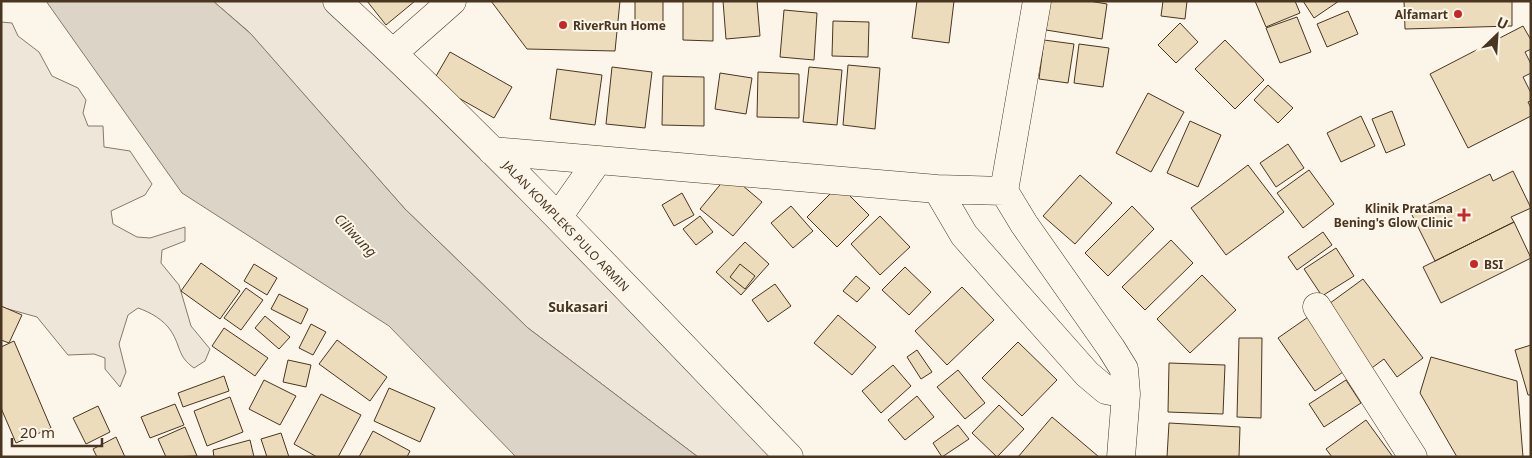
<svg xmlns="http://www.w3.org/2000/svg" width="1532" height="458" viewBox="0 0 1532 458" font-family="'Noto Sans',sans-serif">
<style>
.green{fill:#ede6d9;stroke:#887966}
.water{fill:#dcd4c6;stroke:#887966}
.building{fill:#ecdcbc;stroke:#4a3520}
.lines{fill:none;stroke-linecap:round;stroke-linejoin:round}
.minor-casing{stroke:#4a3520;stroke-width:29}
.minor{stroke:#fbf6e9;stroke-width:28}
.poi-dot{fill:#c62828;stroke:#fbf6e9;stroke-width:2}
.labels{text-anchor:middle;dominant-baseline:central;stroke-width:4;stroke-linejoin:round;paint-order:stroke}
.poi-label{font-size:12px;font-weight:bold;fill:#4a3520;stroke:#fbf6e9;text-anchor:end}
.street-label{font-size:12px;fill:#4a3520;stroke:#fbf6e9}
.water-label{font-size:14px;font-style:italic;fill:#4a3520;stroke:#fbf6e9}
.neighbourhood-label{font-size:14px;font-weight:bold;fill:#4a3520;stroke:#fbf6e9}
</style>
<rect width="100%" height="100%" fill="#fbf6e9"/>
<!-- green -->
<path class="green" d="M213 1H337L791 457H698L528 328 405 209 248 31Z
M1 22 12 23 18 36 39 52 52 76 78 88 86 100 83 113 88 126H103L104 147 130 151 152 184 145 195 111 211 113 224 137 237 150 238 185 227V241L162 250 161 263 179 285 191 326 210 349 205 361 194 368C177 356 181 346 171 331 164 320 150 312 138 308L128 315 119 344 126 372 120 387 105 369V358L94 354 68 355 37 317 1 307Z"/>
<!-- water -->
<path class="water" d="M46 1H213L251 34 405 209 528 328 698 457H516L389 326 182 193Z"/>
<!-- building -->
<path class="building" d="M367 1H415L386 25Z
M491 1H620L615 51 527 49Z
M635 1H663V25L635 24Z
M683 1H713V41L683 40Z
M723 1H757L760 36 726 39Z
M917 1H954L949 43 912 38Z
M1050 1H1089L1107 4 1102 39 1046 30Z
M1163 1H1187L1185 19 1161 16Z
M1255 1H1295L1300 13 1266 27Z
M1303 1H1339L1314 18Z
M1404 1H1512V26L1405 29Z
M784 10 817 13 814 60 780 57Z
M1348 11 1358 34 1327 47 1317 24Z
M1297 17 1311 52 1280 63 1266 28Z
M833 21 869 22 868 57 832 56Z
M1180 23 1198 42 1176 63 1158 45Z
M1523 26 1531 40V49L1525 52 1531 64V73L1523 77 1531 93V101L1528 102 1531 108V116L1468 148 1430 74Z
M1044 40 1074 44 1068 83 1039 79Z
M1225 40 1264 80 1235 109 1195 69Z
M1079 44 1109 48 1103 87 1074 83Z
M450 52 512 87 494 118 432 83Z
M848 65 880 68 875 129 843 125Z
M612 67 652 72 645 128 606 124Z
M809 67 842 70 837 125 803 122Z
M557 69 602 75 595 125 550 119Z
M758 72 799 74V118L757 117Z
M720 73 752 78 746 114 715 109Z
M663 76 704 77V126L662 125Z
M1268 85 1293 108 1278 123 1254 100Z
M1148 93 1184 112 1151 172 1116 153Z
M1392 111 1405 145 1386 153 1372 119Z
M1361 116 1375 146 1341 162 1327 133Z
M1190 121 1221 135 1198 187 1167 173Z
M1288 144 1304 168 1276 187 1260 163Z
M1248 165 1284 212 1226 255 1191 208Z
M1309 170 1334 204 1303 228 1277 193Z
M1513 171 1531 208 1511 217 1514 222 1435 261 1411 213 1490 174 1493 181Z
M729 174 762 202 733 236 700 209Z
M1080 175 1112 203 1075 244 1043 216Z
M839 185 869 215 837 247 807 217Z
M682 193 694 215 674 226 662 205Z
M791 206 813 231 793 248 771 223Z
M1132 206 1154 229 1108 276 1085 253Z
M700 216 713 232 696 245 683 229Z
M880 216 910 247 880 275 851 244Z
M1514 222 1531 258 1441 303 1423 267Z
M1323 232 1332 245 1297 270 1288 257Z
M1171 240 1193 263 1145 310 1122 287Z
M745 242 769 264 741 295 716 272Z
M1336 248 1354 276 1322 296 1304 269Z
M201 263 240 291 220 319 181 291Z
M254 264 277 278 267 295 244 281Z
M740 264 755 276 745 289 730 277Z
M905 267 931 292 909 315 882 290Z
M1202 275 1236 310 1190 353 1157 319Z
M856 276 870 288 857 302 843 291Z
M1363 279 1423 358 1397 377 1384 359 1369 370 1322 309Z
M775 284 791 306 768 322 752 300Z
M962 287 994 320 947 365 915 331Z
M246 288 263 300 241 330 224 318Z
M279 294 308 309 301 324 271 309Z
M1 306 22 315 9 343 1 340Z
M838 315 876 347 852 375 814 343Z
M1311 315 1349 368 1315 391 1278 338Z
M265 316 290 337 279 349 255 328Z
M311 324 326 332 313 355 299 348Z
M224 328 268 358 255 376 212 346Z
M1239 338H1262L1261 418 1237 417Z
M337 340 387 377 370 401 319 364Z
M14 341 51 428 16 443 1 408V347Z
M1018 342 1057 380 1022 416 982 378Z
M1531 345V395H1528L1515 350Z
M917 350 932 372 921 379 907 357Z
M1431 357 1517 381 1523 457H1457L1420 393Z
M288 360 311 365 306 387 283 382Z
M1169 363 1225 365 1223 414 1168 412Z
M893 365 911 386 881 413 862 391Z
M958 370 985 403 965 419 937 387Z
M224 376 229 391 183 407 178 393Z
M264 380 296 396 280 425 249 409Z
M1346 380 1361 403 1324 427 1309 404Z
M389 388 435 408 420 442 374 421Z
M321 394 361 415 338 457H317L294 444Z
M917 396 934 417 905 440 888 420Z
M230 397 243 432 207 446 194 411Z
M175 404 184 425 150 438 141 417Z
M999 405 1024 429 997 457 972 433Z
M98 406 110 432 86 444 73 418Z
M1052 417 1099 457H1018Z
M1366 420 1393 457H1332L1326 449Z
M1169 423 1240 427 1239 457H1167Z
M958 425 969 439 942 457 933 443Z
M185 427 197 456 166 457 158 439Z
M373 431 410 451 407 457H359Z
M281 433 289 457H267L261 439Z
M116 437 125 457H97L93 449Z
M250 440 254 457H214L213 450Z"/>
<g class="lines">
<defs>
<path id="minor" d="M337 1C494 146 641 303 789 457
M1037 1 1004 191 1024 224 1111 348 1124 369 1126 394 1121 457
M393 53 452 1
M492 151 598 160 558 217
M598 160 937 189 1004 191
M937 189 964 235 1087 374 1106 390 1126 394
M1317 307 1413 457"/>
</defs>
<!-- minor casing -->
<use href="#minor" class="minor-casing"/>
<!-- minor -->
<use href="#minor" class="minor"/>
</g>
<!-- markers -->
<g class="poi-dot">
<circle cx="1458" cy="14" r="5"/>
<circle cx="563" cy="25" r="5"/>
<path d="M1461.5 207.5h5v5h5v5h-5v5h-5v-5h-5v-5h5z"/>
<circle cx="1474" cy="264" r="5"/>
</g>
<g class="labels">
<!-- poi labels -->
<g class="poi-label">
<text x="1448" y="14">Alfamart</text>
<text x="573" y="25" text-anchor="start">RiverRun Home</text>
<text x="1453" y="208">Klinik Pratama<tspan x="1453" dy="14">Bening's Glow Clinic</tspan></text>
<text x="1484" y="264" text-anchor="start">BSI</text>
</g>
<!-- street labels -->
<g class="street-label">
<text transform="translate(566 226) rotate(46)">JALAN KOMPLEKS PULO ARMIN</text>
</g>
<!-- water labels -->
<g class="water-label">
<text transform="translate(356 235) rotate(46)">Ciliwung</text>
</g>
<!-- neighbourhood labels -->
<g class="neighbourhood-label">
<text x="578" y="306">Sukasari</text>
</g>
</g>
<!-- border -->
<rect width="1532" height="458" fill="none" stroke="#4a3520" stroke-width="5"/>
<!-- north arrow -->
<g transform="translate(1497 35) rotate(25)" stroke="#fbf6e9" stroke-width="4" paint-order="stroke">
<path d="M0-4L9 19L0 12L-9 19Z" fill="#4a3520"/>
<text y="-8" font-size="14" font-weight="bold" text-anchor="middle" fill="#4a3520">U</text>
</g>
<!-- scale -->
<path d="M12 438v8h90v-8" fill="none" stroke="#4a3520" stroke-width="2.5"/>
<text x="20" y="438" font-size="15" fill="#4a3520" stroke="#fbf6e9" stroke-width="4" paint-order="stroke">20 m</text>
</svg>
